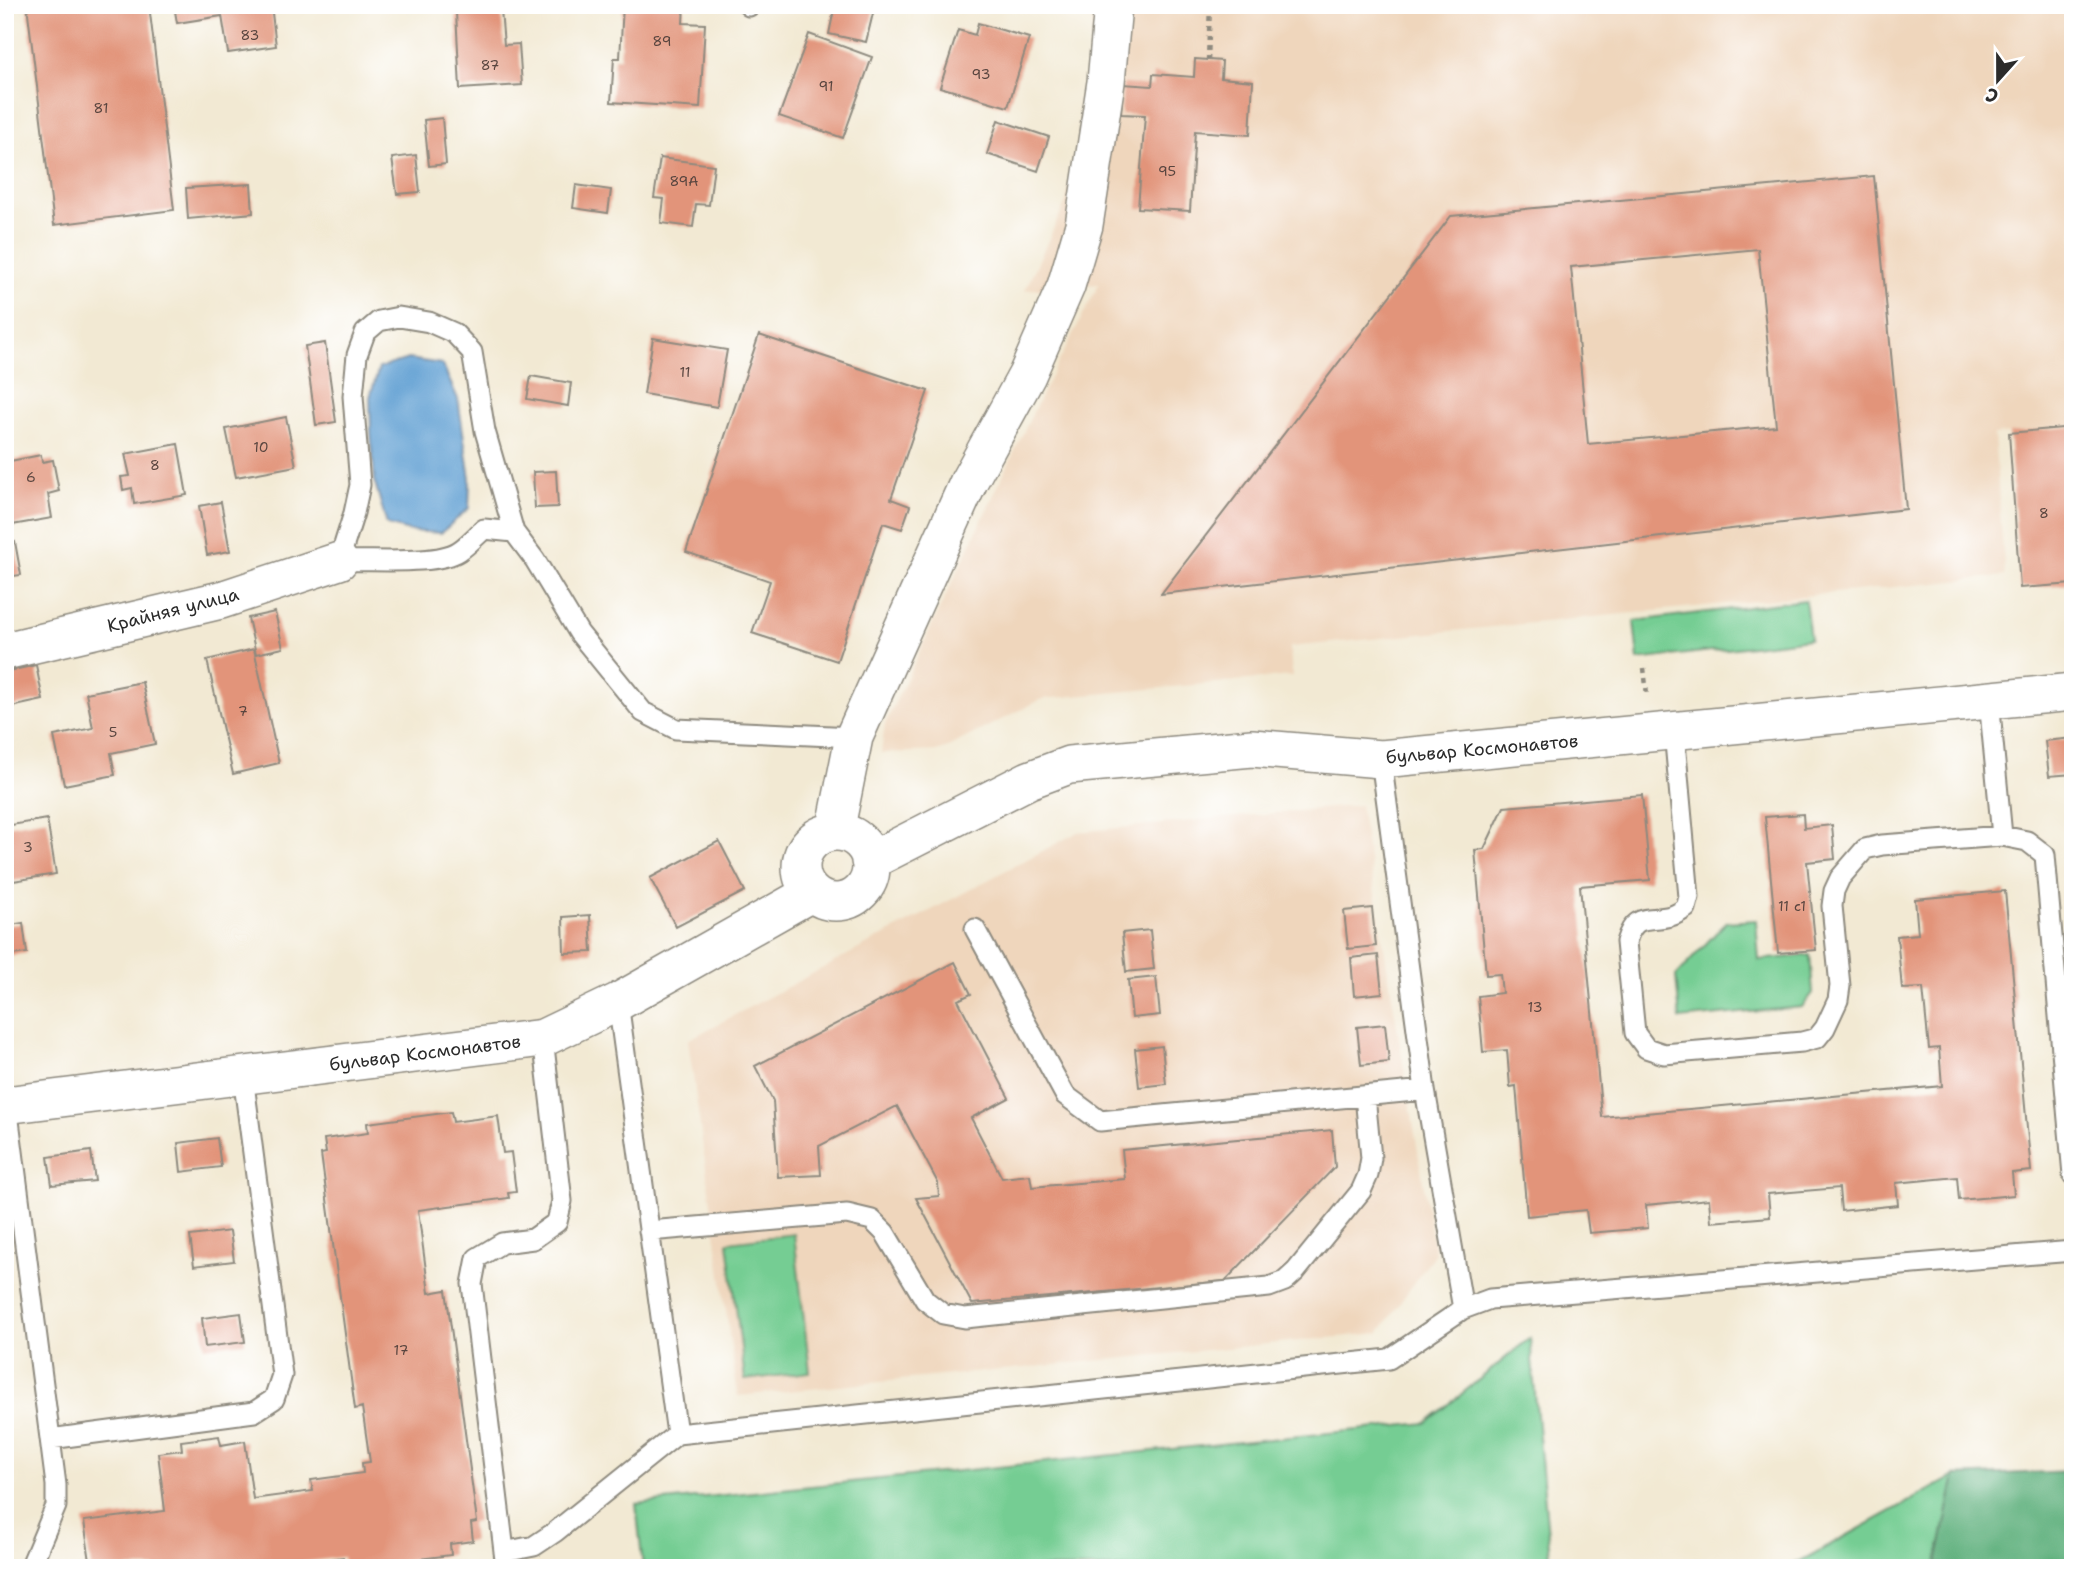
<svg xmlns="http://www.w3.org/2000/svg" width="2078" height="1573" viewBox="0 0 2078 1573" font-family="'Shantell Sans',sans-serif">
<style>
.built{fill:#efd6bc}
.green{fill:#74cd93;stroke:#507c5f;stroke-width:2}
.forest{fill:#5fb07d;stroke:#456e54;stroke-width:2}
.water{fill:#62a0d3;stroke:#46667f;stroke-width:2}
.building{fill:#e2947a;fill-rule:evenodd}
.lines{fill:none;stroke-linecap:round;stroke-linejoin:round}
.service-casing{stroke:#8e8a7f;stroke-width:23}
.minor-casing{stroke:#8e8a7f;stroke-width:40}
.path{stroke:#8e8a7f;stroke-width:4.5;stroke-dasharray:5 5;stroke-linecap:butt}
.service{stroke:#fff;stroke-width:19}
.minor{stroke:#fff;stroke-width:37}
.labels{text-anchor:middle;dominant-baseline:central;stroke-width:5;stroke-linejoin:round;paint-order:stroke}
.number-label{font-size:14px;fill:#59453f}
.street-label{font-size:18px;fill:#2b2b2b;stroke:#fff}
</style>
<rect width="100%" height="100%" fill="#fff"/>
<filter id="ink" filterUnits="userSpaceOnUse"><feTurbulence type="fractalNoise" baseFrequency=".0143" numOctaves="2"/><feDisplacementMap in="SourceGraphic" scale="14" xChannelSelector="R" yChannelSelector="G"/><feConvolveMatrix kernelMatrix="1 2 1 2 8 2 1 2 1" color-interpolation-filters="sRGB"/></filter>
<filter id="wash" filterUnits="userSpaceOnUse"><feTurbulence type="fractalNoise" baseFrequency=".00686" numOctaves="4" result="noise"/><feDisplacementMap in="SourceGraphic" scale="28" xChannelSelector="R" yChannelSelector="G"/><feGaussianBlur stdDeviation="1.57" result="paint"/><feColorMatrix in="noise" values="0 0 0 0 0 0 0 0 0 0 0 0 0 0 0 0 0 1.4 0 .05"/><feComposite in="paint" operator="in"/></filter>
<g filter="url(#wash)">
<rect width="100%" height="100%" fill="#f2e9d3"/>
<!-- built -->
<path class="built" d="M1093 5H2073V427L1994 435 2005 576 1290 647 1292 676 1042 699 940 751 881 753 885 724 1038 402 1099 284 1025 290 1066 202 1090 90Z
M1360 805 1435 1253 1379 1333 738 1396 688 1040 1078 832Z"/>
<!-- green -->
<path class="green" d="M1805 600 1810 639 1638 660 1634 621Z
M1756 920 1759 960 1810 955 1813 993 1802 1007 1680 1019 1676 976 1726 922Z
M794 1234 810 1372 745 1380 728 1242Z
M1530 1338 1551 1568H643L636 1504 1426 1423Z
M1955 1476 1936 1568H1788Z"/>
<!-- forest -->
<path class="forest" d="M2073 1471V1568H1936L1955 1476Z"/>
<!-- water -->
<path class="water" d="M408 359 442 364 458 399 470 478 469 508 441 533 409 531 387 525 375 483 371 434 370 397 379 368Z"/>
<g id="blocks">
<!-- building -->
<path class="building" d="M27 5H149L174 210 54 225Z
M174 5H271L276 46 228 53 222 16 177 23Z
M623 5H684L683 23 705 24 700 108 611 102 614 58H620Z
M835 5H875L866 42 829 34Z
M501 10 504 45 519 44 522 85 460 89 456 12Z
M978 23 1029 38 1008 107 940 87 958 30 975 35Z
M809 34 872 57 843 138 779 116Z
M1195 59 1222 61 1221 78 1253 81 1250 135 1195 131 1190 211 1138 208 1145 115 1121 114 1123 84 1152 86 1153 74 1194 77Z
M442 118 446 164 429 166 424 120Z
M998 120 1049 137 1038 171 987 154Z
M416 155 420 192 397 194 392 158Z
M660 158 714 165 709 205 696 204 693 227 661 223 664 199 654 198Z
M1874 176 1906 509 1161 594 1451 216ZM1758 249 1776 426 1588 444 1571 267Z
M251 184 253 213 188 219 186 188Z
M576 185 611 190 608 213 573 208Z
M759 335 928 391 891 499 910 506 902 529 883 523 837 661 752 633 770 581 686 552Z
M653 338 727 350 717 407 644 394Z
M325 343 336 422 316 425 305 346Z
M531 376 571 383 568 406 527 399Z
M286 417 296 466 236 477 226 429Z
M2073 427V584L2020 588 2009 433Z
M178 444 187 495 134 504 132 488 123 490 121 477 130 476 125 454Z
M41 455 42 462 53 460 59 491 48 494 52 518 12 525 5 495V462Z
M556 471 558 507 535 508 533 472Z
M221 502 230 551 207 555 199 506Z
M15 542 21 575 5 577V544Z
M275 612 283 648 256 654 248 618Z
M254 649 279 763 233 774 207 660Z
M36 665 43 700 11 707 5 672Z
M142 682 155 744 111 753 115 775 64 785 54 736 93 728 86 693Z
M2073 738V774L2049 776 2045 741Z
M1642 795 1650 880 1580 886 1602 1117 1942 1086 1939 1048 1929 1049 1923 988 1902 989 1897 936 1918 934 1915 899 2005 891 2031 1171 2012 1173 2014 1195 1959 1200 1957 1177 1896 1183 1898 1205 1841 1211 1839 1188 1768 1194 1770 1217 1711 1222 1709 1199 1646 1205 1648 1228 1589 1233 1586 1210 1527 1216 1516 1086 1510 1087 1507 1050 1483 1052 1478 996 1502 993 1500 974 1486 975 1475 850 1484 849 1504 807Z
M1803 814 1804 828 1832 825 1835 859 1807 862 1816 950 1778 953 1765 817Z
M47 819 56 874 7 882 5 869V826Z
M719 841 745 891 676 927 650 878Z
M1372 908 1376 946 1348 949 1344 911Z
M590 915 592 952 564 953 563 917Z
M23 923 27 953 5 956V926Z
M1150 930 1154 969 1126 972 1122 933Z
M1378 955 1382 993 1354 996 1351 958Z
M955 962 971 994 958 1000 1009 1098 971 1118 1002 1178 1030 1175 1032 1187 1125 1179 1122 1150 1332 1130 1335 1167 1225 1281 972 1304 916 1198 939 1196 938 1183 897 1106 819 1146 821 1175 778 1177 773 1101 755 1066Z
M1156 977 1160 1015 1132 1018 1128 980Z
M1385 1024 1389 1062 1361 1065 1357 1027Z
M1162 1046 1166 1084 1139 1087 1135 1049Z
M451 1112 453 1122 498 1116 503 1153 511 1152 516 1192 508 1193 509 1198 418 1210 429 1293 446 1290 477 1522 471 1523 473 1541 450 1544 451 1555 349 1568H345L343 1557 278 1566V1568H91L84 1521 165 1511 158 1453 182 1450 181 1441 219 1436 221 1445 245 1441 253 1499 313 1491 311 1480 363 1473 362 1463 370 1462 362 1407 355 1409 321 1154 326 1153 324 1139 368 1133 367 1123Z
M217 1138 221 1167 181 1172 178 1143Z
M91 1151 95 1181 52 1185 48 1157Z
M230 1231 234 1261 194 1266 190 1236Z
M241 1313 245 1342 205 1347 202 1318Z"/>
</g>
</g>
<g filter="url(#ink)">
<use href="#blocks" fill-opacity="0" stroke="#8e8a7f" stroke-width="2"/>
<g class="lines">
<defs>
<path id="service" d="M749 6V5
M514 532 485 431 472 352 454 333 429 322 399 317 379 321 365 333 357 355 353 396 360 485 354 513 339 561C369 559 436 566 459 551 468 545 476 536 484 529L514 532 535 560 579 633 643 712 676 729 854 737
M1989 700 2002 836
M1674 731 1689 897 1686 908C1681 911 1676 915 1671 916 1647 922 1635 912 1626 942L1635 1033 1646 1048 1664 1054 1802 1042 1817 1038 1825 1028 1838 1000 1840 986 1832 906 1834 891 1840 878 1865 849 1882 845 2002 836 2027 841 2045 855 2068 1120
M1381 759 1425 1090 1463 1309 1490 1299 2073 1251
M975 929 1065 1095 1100 1121 1425 1090
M618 1002 677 1434 1389 1359 1463 1309
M7 1105 56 1485V1506L30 1568
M2073 1119 2068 1120 2073 1175
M649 1231 847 1214 872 1220 885 1233 925 1300 943 1314 965 1318 1269 1287 1285 1281 1296 1271 1361 1191 1368 1175 1371 1158 1365 1096
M50 1439 254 1412 274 1399 282 1375 243 1076
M504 1552 534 1546 555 1532 677 1434
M506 1568 472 1284 477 1258 502 1243 533 1239 557 1222 562 1201 543 1038"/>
<path id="minor" d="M5 651 221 600 339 561
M835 832 854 737 969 481 1027 375 1066 286 1084 225 1106 82 1113 5
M801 867a35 35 0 1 1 70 0a35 35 0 1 1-70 0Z
M870 861 1029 780 1069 765 1252 748 1381 759 2073 692
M5 1105 543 1038 618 1002 811 893"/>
</defs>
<!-- service casing -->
<use href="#service" class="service-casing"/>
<!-- minor casing -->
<use href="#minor" class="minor-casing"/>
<!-- path -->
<path class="path" d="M1208 61 1210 5
M1644 668 1647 695"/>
<!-- service -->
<use href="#service" class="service"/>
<!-- minor -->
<use href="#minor" class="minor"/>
</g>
</g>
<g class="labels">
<!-- number labels -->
<g class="number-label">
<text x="250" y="35">83</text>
<text x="662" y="41">89</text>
<text x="490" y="65">87</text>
<text x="981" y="74">93</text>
<text x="826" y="86">91</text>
<text x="101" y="108">81</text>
<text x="1167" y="171">95</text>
<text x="684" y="181">89А</text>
<text x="685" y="372">11</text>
<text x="261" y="447">10</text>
<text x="155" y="465">8</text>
<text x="31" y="477">6</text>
<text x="2044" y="513">8</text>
<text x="243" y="711">7</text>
<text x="113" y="732">5</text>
<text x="28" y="847">3</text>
<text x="1792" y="906">11 с1</text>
<text x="1535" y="1007">13</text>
<text x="401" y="1350">17</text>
</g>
<!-- street labels -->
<g class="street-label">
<text transform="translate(173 610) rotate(-14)">Крайняя улица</text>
<text transform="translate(1482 749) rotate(-5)">бульвар Космонавтов</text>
<text transform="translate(425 1053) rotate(-7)">бульвар Космонавтов</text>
</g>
</g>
<!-- margin -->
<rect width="2078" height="1573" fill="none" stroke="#fff" stroke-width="28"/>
<!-- north arrow -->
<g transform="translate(1998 80) rotate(201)" stroke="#ffffff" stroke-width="5" paint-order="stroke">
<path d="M0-5L12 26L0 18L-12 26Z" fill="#2b2b2b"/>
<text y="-10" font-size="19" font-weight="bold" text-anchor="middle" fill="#2b2b2b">С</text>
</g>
</svg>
